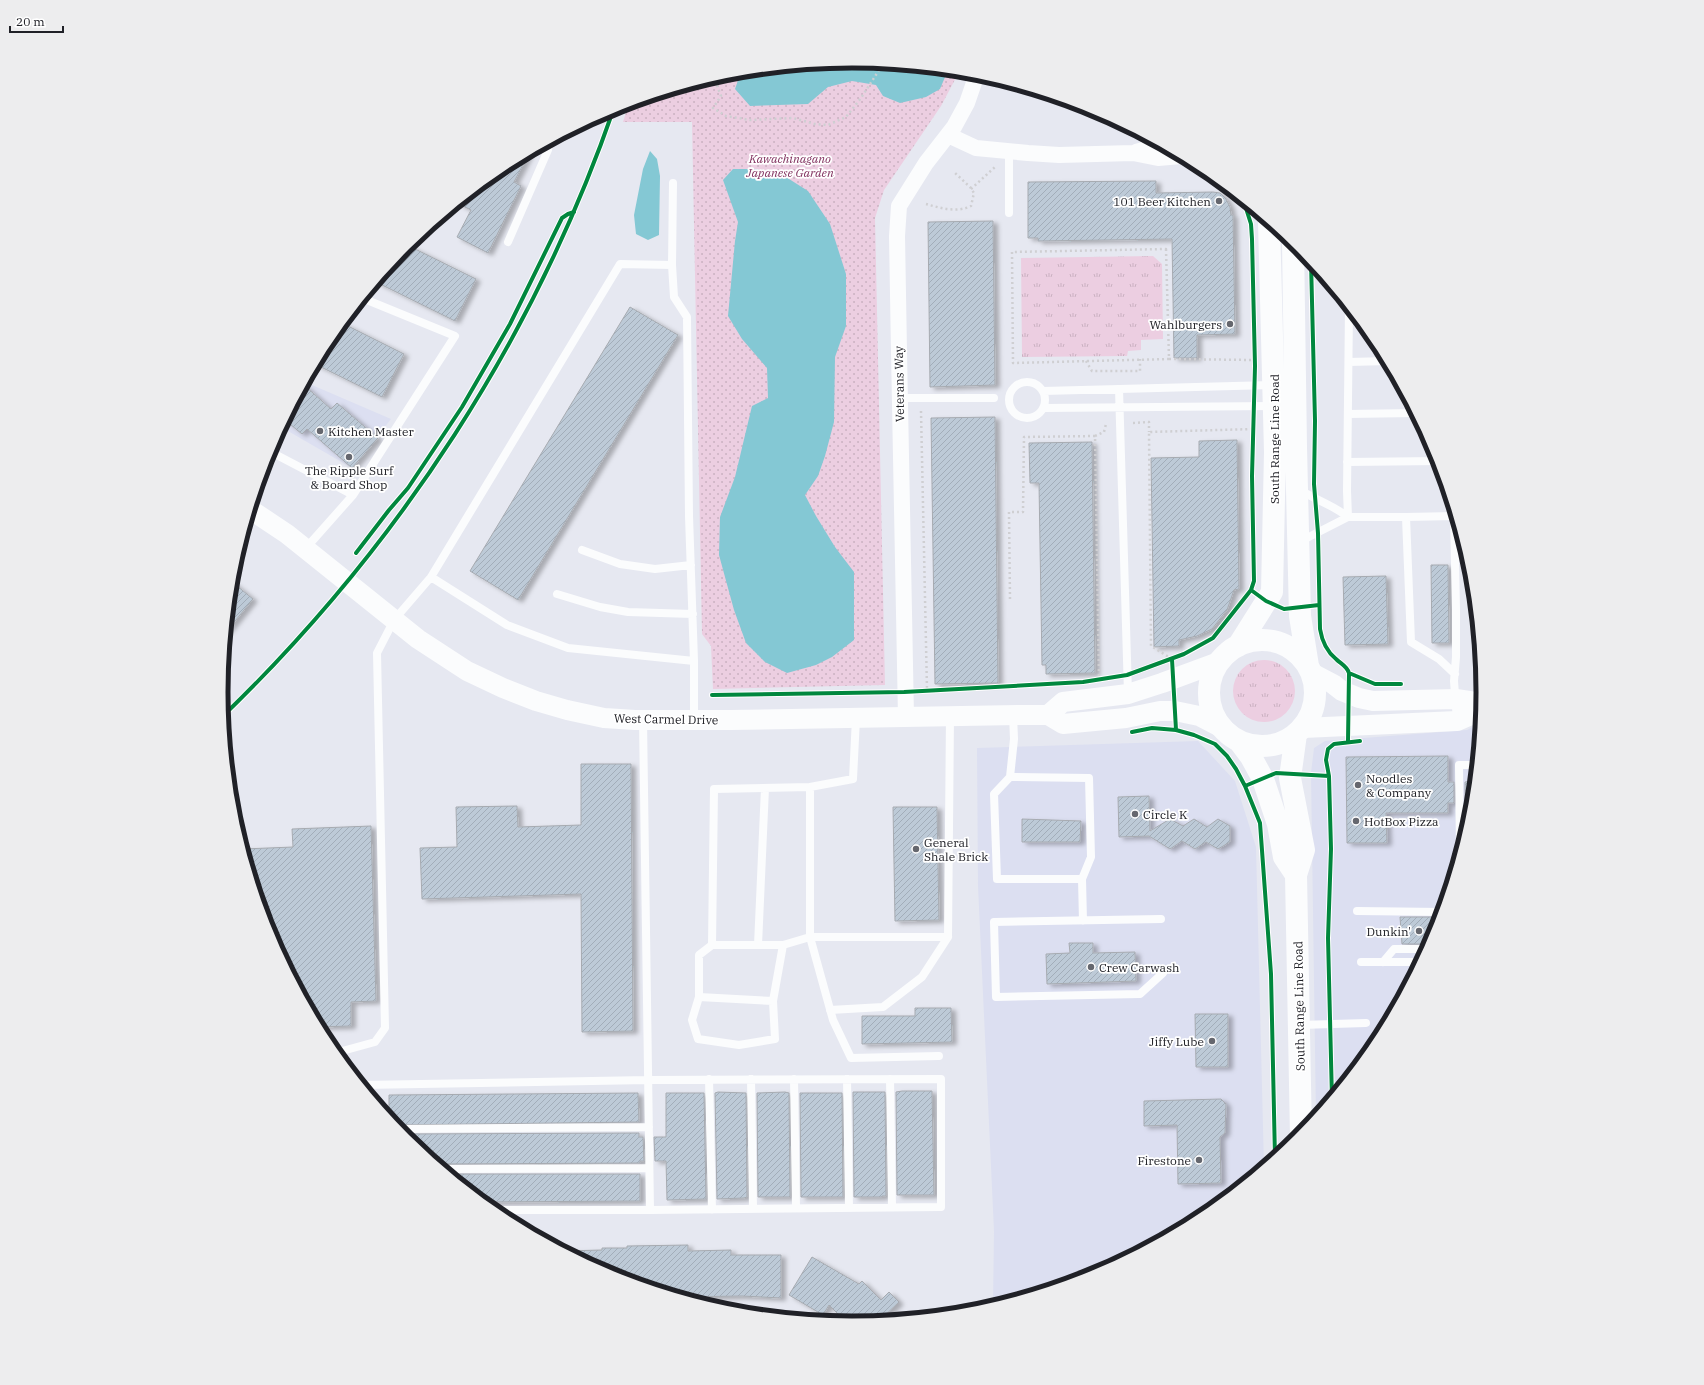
<svg xmlns="http://www.w3.org/2000/svg" width="1704" height="1385" viewBox="0 0 1704 1385" font-family="'IBM Plex Serif',serif">
<style>
.built{fill:#dcdff1}
.grass{fill:url(#grass-tufts)}
.park{fill:url(#park-dots)}
.water{fill:#84c8d4}
.building{fill:url(#building-hatch);stroke:#a7abb1;filter:url(#shadow)}
.lines{fill:none;stroke-linecap:round;stroke-linejoin:round}
.path{stroke:#cfcfd2;stroke-width:2.5;stroke-dasharray:2 3;stroke-linecap:butt}
.service{stroke:#fbfcfd;stroke-width:8}
.minor{stroke:#fbfcfd;stroke-width:16}
.tertiary{stroke:#fbfcfd;stroke-width:20}
.secondary{stroke:#fbfcfd;stroke-width:22}
.cycleway-casing{stroke:#fff;stroke-width:6}
.cycleway{stroke:#00873e;stroke-width:4}
.poi-dot{fill:#65676e;stroke:#fff;stroke-width:1.5}
.labels{text-anchor:middle;dominant-baseline:central;stroke-width:3.5;stroke-linejoin:round;paint-order:stroke}
.park-label{font-size:12px;font-style:italic;fill:#833461;stroke:#fff}
.poi-label{font-size:12px;fill:#202127;stroke:#fff;text-anchor:start}
.street-label{font-size:12px;fill:#202127;stroke:#fff}
.rim{fill:none;stroke:#202127;stroke-width:5}
</style>
<defs>
<pattern id="grass-tufts" width="24" height="20" patternUnits="userSpaceOnUse"><rect width="24" height="20" fill="#eccee1"/><path d="M3 7l-1-3M5 7V3M7 7l1-3M15 17l-1-3M17 17v-4M19 17l1-3" fill="none" stroke="#cab1c1"/></pattern>
<pattern id="park-dots" width="8" height="8" patternUnits="userSpaceOnUse"><rect width="8" height="8" fill="#eccee1"/><path d="M2 2h.1M6 6h.1" fill="none" stroke="#cab1c1" stroke-width="1.8" stroke-linecap="round"/></pattern>
<pattern id="building-hatch" width="6" height="6" patternUnits="userSpaceOnUse"><rect width="6" height="6" fill="#bdcad7"/><path d="M-1 1l2-2M0 6l6-6M5 7l2-2" fill="none" stroke="#a2adb9"/></pattern>
<filter id="shadow"><feDropShadow dx="4.5" dy="2.5" stdDeviation="2" flood-color="#0004"/></filter>
</defs>
<rect width="100%" height="100%" fill="#e6e8f1"/>
<!-- built -->
<path class="built" d="M305 382 391 419 352 468 281 427Z
M1480 723 1471 816 1435 934 1377 1044 1316 1118 1311 773 1314 748 1325 741 1467 730Z
M1198 741 1235 781 1256 847 1264 1167 1203 1218 1093 1276 993 1306 994 1231 978 886 977 748Z"/>
<!-- grass -->
<path class="grass" d="M1153 256 1162 264 1163 339 1141 340V350L1128 351 1127 356 1022 357 1021 258Z
M1233 691a31 31 0 1 1 62 0a31 31 0 1 1-62 0Z"/>
<!-- park -->
<path class="park" d="M852 61 959 72 941 106 884 190 875 218 885 685 713 689 711 646 702 634 692 122H623L629 103 729 73Z"/>
<!-- water -->
<path class="water" d="M852 61 948 70 940 89 926 97 900 103 883 96 876 85 852 81 828 87 808 104 750 106 735 89 741 72Z
M650 151 657 159 660 176 659 235 648 240 636 234 634 215 643 169Z
M733 169H752L778 172 808 191 830 224 846 274V326L835 357 834 422 825 456 818 476 805 495 816 516 835 547 854 572V640L832 657 816 665 787 673 765 662 746 643 734 610 719 555 720 517 735 477 752 406 768 398 767 368 742 339 728 316 735 241 738 222 723 180Z"/>
<!-- building -->
<path class="building" d="M529 153 514 182 521 186 488 253 457 237 471 210 457 203 501 167Z
M1156 181V193L1213 192 1220 193 1226 199 1230 207 1231 215H1233L1235 334 1197 335V358H1174L1172 239 1038 241V238H1028V182Z
M993 221 995 385 930 387 928 222Z
M407 245 476 279 455 321 376 282Z
M630 307 678 335 518 600 470 571Z
M342 323 404 354 382 397 315 364 327 341Z
M304 385 331 409 337 403 378 438 352 468 307 429 302 434 285 420Z
M995 417 998 683 935 684 931 418Z
M1237 440 1239 589 1234 590 1227 610 1212 629 1197 636 1179 640V646L1154 647 1151 458 1199 457V441Z
M1092 442 1095 673 1046 674V665H1042L1039 483H1030L1029 443Z
M1431 565H1448L1449 643H1432Z
M1386 576 1388 644 1345 645 1343 577Z
M231 581 253 599 227 631Z
M1448 756V782H1454V803H1448V813H1386L1387 843H1347L1346 757Z
M581 764H631L633 1031 582 1032 581 894 422 899 420 848 457 847 456 807 517 806 518 827 581 825Z
M1472 781 1473 803H1465V782Z
M1149 796 1150 831 1170 819 1183 826 1194 819 1207 827 1218 819 1230 826V842L1218 849 1206 842 1195 849 1182 841 1170 849 1149 836 1119 837 1118 797Z
M893 807H937L939 920 895 921Z
M1022 819 1081 821 1080 842H1022Z
M371 826 376 1001 351 1002V1026L318 1027 268 934 243 849 293 847 292 829Z
M1400 917H1440L1435 934 1430 944H1402Z
M1069 943H1093V953L1135 952 1136 981 1047 984 1046 954 1070 953Z
M915 1008H951L952 1042 862 1044V1016H915Z
M1195 1014H1228V1067H1196Z
M902 1091H932L934 1195H897L896 1092Z
M718 1092 746 1093 747 1197 744 1198 717 1199 715 1093Z
M785 1092 789 1093 790 1197H758L757 1093Z
M853 1092H885L886 1196H882V1197H854Z
M638 1093 639 1122 394 1125 389 1119V1095Z
M666 1093H704L706 1199 667 1200 666 1161H655L654 1137H666Z
M800 1093H842L843 1197H801Z
M1221 1099 1226 1104 1225 1133 1220 1137 1221 1183 1178 1184 1177 1125 1144 1126V1101Z
M639 1133V1137H643L644 1161H640V1163L442 1164 438 1166 402 1134Z
M449 1174H640V1201L482 1202Z
M688 1245V1251L731 1250V1255H781V1298L742 1296 679 1297 670 1294V1288H651L610 1276 563 1251 602 1250V1248H627V1246Z
M812 1257 859 1284 862 1281 881 1300 889 1292 899 1302 879 1321 847 1323 829 1305 823 1315 789 1295Z"/>
<g class="lines">
<!-- path -->
<path class="path" d="M719 76 716 83 721 96 713 108 726 116 750 120 793 118 815 124 828 125 846 117 861 98 883 64
M971 189 995 167
M926 204C940 208 957 213 971 206L974 193 971 188 954 172
M1166 249 1169 359 1013 363 1012 252Z
M1169 359 1254 360
M1086 361 1092 371H1140V359
M921 411 927 690
M1133 423 1149 422V432
M1095 436 1104 432 1106 424
M1010 599 1009 512H1023L1024 437 1095 436 1099 679
M1172 659 1151 646 1149 432 1254 429"/>
<!-- service -->
<path class="service" d="M1009 151V213
M508 242 548 150 549 143H548
M672 265 674 297 687 317 689 516 694 661
M1349 362 1388 361
M1009 400a18 18 0 1 1 36 0a18 18 0 1 1-36 0Z
M1119 389 1128 693
M1043 391 1273 385
M900 398H994
M1044 408 1273 406
M1348 414 1415 413
M269 451 353 495 455 336 362 298
M1347 462 1439 461
M1300 490C1316 500 1333 505 1348 517
M1454 516 1456 610V657L1454 681 1457 721
M1348 517 1347 491 1349 308
M1406 517 1455 516
M1299 542 1348 517H1406L1411 642 1439 659 1455 674
M306 548 353 495
M582 550 620 564 655 569 691 565
M431 577 507 625 568 648 694 661V720
M557 594 600 607 628 612 693 614
M1013 715 1014 739 1010 777 994 794 997 879H1082
M856 718 853 779 810 787V937H948L950 717
M643 720 650 1210
M1010 777 1089 778 1091 857 1082 879 1083 921
M810 787 714 789 712 945H783L810 937 833 1020 851 1058 939 1056
M1460 854 1459 765H1476
M1357 911 1442 912
M1161 919 994 922 996 997 1140 994 1163 973
M712 945 699 955V997L692 1020 698 1039 739 1045 775 1039 773 1001 783 945
M758 945 765 788
M1361 962H1421
M1383 962 1394 949H1428
M699 997 773 1001
M830 1010 883 1007 922 977 948 937
M1300 1025 1366 1023
M335 1053 375 1042 385 1028 377 653 394 620 431 577 620 264 672 265 673 183
M709 1079 712 1210
M751 1079 753 1209
M794 1079 796 1208
M847 1079 849 1208
M890 1079 892 1207
M361 1085 648 1080 941 1079V1207L650 1210H492
M397 1129 649 1127
M442 1169 649 1168"/>
<!-- minor -->
<path class="minor" d="M948 135 976 148 1028 153 1059 155 1133 153 1158 158 1181 156
M1136 152 1161 145
M906 717 899 352 897 236 899 206 926 163 954 127 967 103 977 74"/>
<!-- tertiary -->
<path class="tertiary" d="M251 510 287 534 418 639 467 671 503 688 536 701 567 710 604 718 635 720H730L1020 715H1048L1063 724 1126 718 1160 711H1175L1199 716 1224 729
M1312 673 1333 684 1342 691 1359 698 1373 701 1456 699 1482 703
M1048 715 1063 702 1128 694 1162 683 1219 662
M1303 728 1457 721 1482 710"/>
<!-- secondary -->
<path class="secondary" d="M1293 242 1296 447 1300 616 1308 666
M1209 693a53 53 0 1 1 106 0a53 53 0 1 1-106 0Z
M1238 646 1272 592 1275 452 1269 222
M1296 734 1290 778 1304 850 1296 875 1301 1136
M1239 741 1251 757 1263 779 1278 824 1284 857 1296 875"/>
<defs>
<path id="cycleway" d="M1311 261 1315 421 1314 484 1318 533 1320 629C1322 641 1326 651 1336 659 1341 664 1347 666 1349 673L1375 684H1401
M356 553 389 510 408 488 462 407 510 324 562 218 568 214 574 212
M1251 590 1266 601 1284 609 1319 605
M1172 659 1176 730
M712 695 904 692 1083 682 1127 675 1184 654 1213 638 1251 590 1254 581 1252 476 1255 366 1252 239 1251 224 1244 202
M223 716C399 546 534 339 614 108
M1132 732 1152 728 1176 730 1194 735 1215 744 1227 756 1236 769 1245 786 1260 823 1271 974 1275 1158
M1348 741 1349 673
M1245 786 1276 773 1329 776
M1332 1099 1328 938 1331 849 1329 776 1326 760 1328 749 1334 744 1360 741"/>
</defs>
<!-- cycleway casing -->
<use href="#cycleway" class="cycleway-casing"/>
<!-- cycleway -->
<use href="#cycleway" class="cycleway"/>
</g>
<!-- markers -->
<g class="poi-dot">
<circle cx="1219" cy="201" r="4"/>
<circle cx="1230" cy="324" r="4"/>
<circle cx="320" cy="431" r="4"/>
<circle cx="349" cy="457" r="4"/>
<circle cx="1358" cy="785" r="4"/>
<circle cx="1135" cy="814" r="4"/>
<circle cx="1356" cy="821" r="4"/>
<circle cx="916" cy="849" r="4"/>
<circle cx="1419" cy="931" r="4"/>
<circle cx="1091" cy="967" r="4"/>
<circle cx="1212" cy="1041" r="4"/>
<circle cx="1199" cy="1160" r="4"/>
</g>
<g class="labels">
<!-- park labels -->
<g class="park-label">
<text x="790" y="158">Kawachinagano<tspan x="790" dy="14">Japanese Garden</tspan></text>
</g>
<!-- poi labels -->
<g class="poi-label">
<text x="1211" y="201" text-anchor="end">101 Beer Kitchen</text>
<text x="1222" y="324" text-anchor="end">Wahlburgers</text>
<text x="328" y="431">Kitchen Master</text>
<text x="349" y="470" text-anchor="middle">The Ripple Surf<tspan x="349" dy="14">&amp; Board Shop</tspan></text>
<text x="1366" y="778">Noodles<tspan x="1366" dy="14">&amp; Company</tspan></text>
<text x="1143" y="814">Circle K</text>
<text x="1364" y="821">HotBox Pizza</text>
<text x="924" y="842">General<tspan x="924" dy="14">Shale Brick</tspan></text>
<text x="1411" y="931" text-anchor="end">Dunkin'</text>
<text x="1099" y="967">Crew Carwash</text>
<text x="1204" y="1041" text-anchor="end">Jiffy Lube</text>
<text x="1191" y="1160" text-anchor="end">Firestone</text>
</g>
<!-- street labels -->
<g class="street-label">
<text transform="translate(899 384) rotate(-91)">Veterans Way</text>
<text transform="translate(1274 439) rotate(-90)">South Range Line Road</text>
<text transform="translate(666 719) rotate(1)">West Carmel Drive</text>
<text transform="translate(1299 1006) rotate(-91)">South Range Line Road</text>
</g>
</g>
<!-- crop -->
<path d="M0 0H1704V1385H0ZM228 692a624 624 0 1 1 1248 0a624 624 0 1 1-1248 0Z" fill="#ededee" fill-rule="evenodd"/>
<path class="rim" d="M228 692a624 624 0 1 1 1248 0a624 624 0 1 1-1248 0Z"/>
<!-- scale -->
<path d="M10 26v6h53v-6" fill="none" stroke="#202127" stroke-width="2"/>
<text x="16" y="26" font-size="12" fill="#202127" stroke="#ffffff" stroke-width="3" paint-order="stroke">20 m</text>
</svg>
